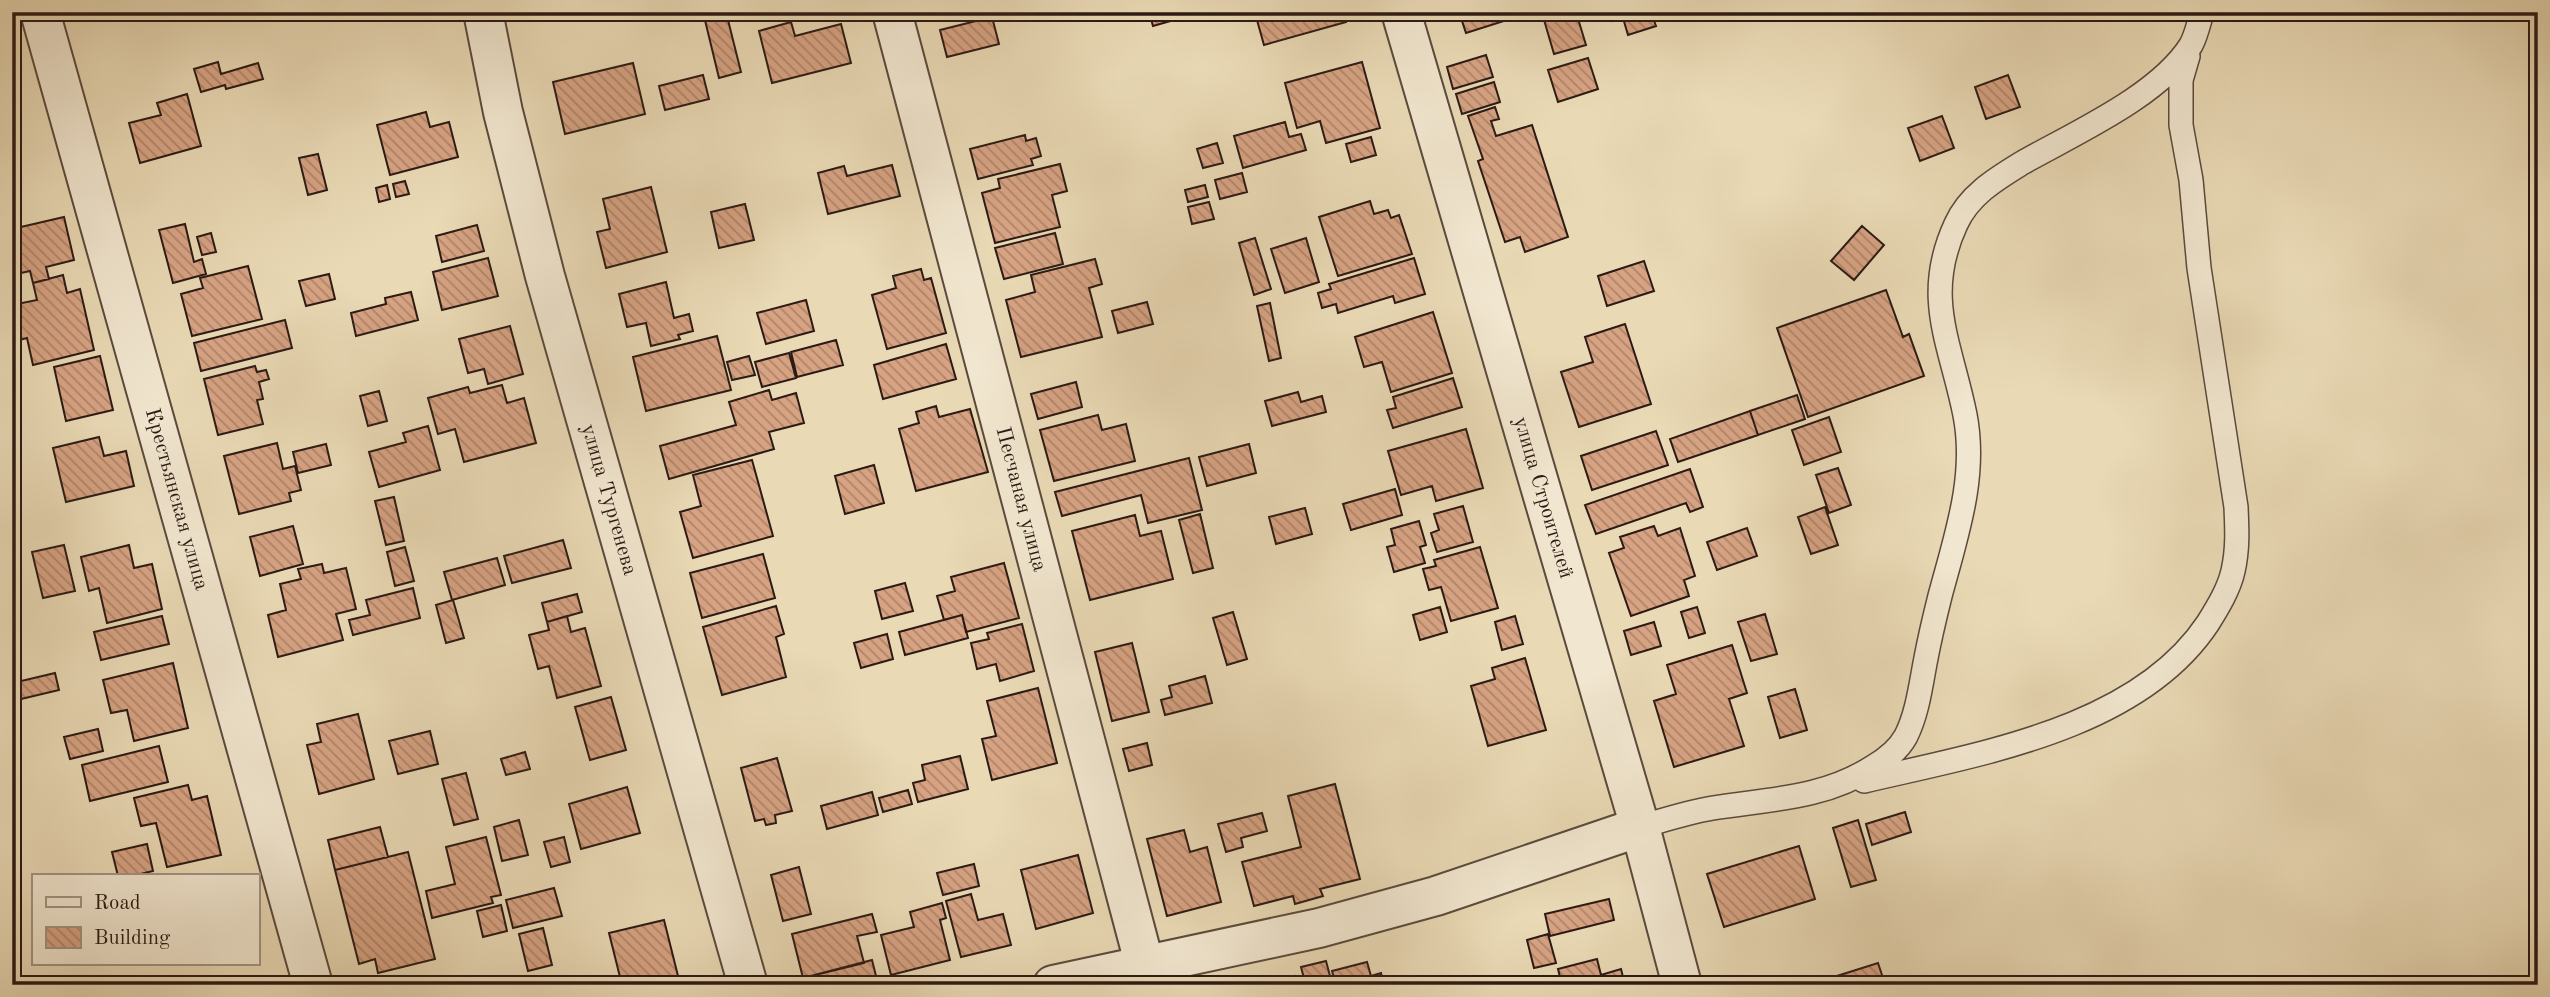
<svg xmlns="http://www.w3.org/2000/svg" width="2550" height="997" viewBox="0 0 2550 997" font-family="'Old Standard TT',serif">
<style>
.building{fill:url(#building-back-hatch);stroke:#2c1a14;stroke-width:2}
.lines{fill:none;stroke-linecap:round;stroke-linejoin:round}
.lane-casing{stroke:#5b4a3c;stroke-width:26}
.street-casing{stroke:#5b4a3c;stroke-width:42}
.lane{stroke:#f1e6cf;stroke-width:23}
.street{stroke:#f1e6cf;stroke-width:38}
.labels{text-anchor:middle;dominant-baseline:central;stroke-width:5;stroke-linejoin:round;paint-order:stroke}
.street-label{font-size:21px;fill:#2c1a14;stroke:#f1e6cf}
</style>
<defs>
<pattern id="building-back-hatch" width="6" height="6" patternUnits="userSpaceOnUse" patternTransform="scale(1.75)"><rect width="6" height="6" fill="#d7a383"/><path d="M-1 5l2 2M0 0l6 6M5-1l2 2" fill="none" stroke="#af846a"/></pattern>
</defs>
<rect width="100%" height="100%" fill="#e9d9b5"/>
<filter id="stains"><feTurbulence type="fractalNoise" baseFrequency=".00286" numOctaves="4"/><feColorMatrix values="0 0 0 0 .2 0 0 0 0 .09 0 0 0 0 .02 0 0 0 .5 -.17"/></filter>
<radialGradient id="worn" r=".72"><stop offset=".6" stop-color="#630" stop-opacity="0"/><stop offset="1" stop-color="#630" stop-opacity=".3"/></radialGradient>
<!-- building -->
<path class="building" d="M703 12H726L741 72 719 78Z
M1149 12H1187L1188 16 1153 26Z
M1238 12H1344L1346 22 1264 45 1255 13 1239 17Z
M1439 12H1525L1526 14 1466 33 1460 15 1442 20Z
M1576 12 1586 45 1554 54 1542 13Z
M1609 12H1651L1656 26 1628 35 1623 18 1612 21Z
M992 17 999 44 947 57 940 30Z
M791 22 795 36 841 24 851 63 772 83 759 31Z
M1486 55 1493 77 1453 89 1447 67Z
M1588 58 1598 89 1558 102 1548 70Z
M218 62 221 74 258 63 263 79 226 89 225 85 201 92 194 69Z
M1362 62 1380 128 1326 143 1320 121 1297 128 1285 83Z
M633 63 645 114 565 134 553 82Z
M703 75 709 99 665 110 659 86Z
M2008 75 2020 107 1986 119 1975 87Z
M1494 82 1500 102 1462 114 1456 94Z
M187 94 201 146 140 163 129 123 161 115 157 103Z
M1495 107 1499 119 1491 121 1496 136 1532 125 1568 237 1525 252 1520 237 1505 242 1478 161 1483 159 1468 116Z
M426 112 430 127 449 122 458 157 390 175 377 125Z
M1942 116 1954 148 1920 161 1908 128Z
M1285 122 1289 137 1301 134 1306 150 1243 168 1234 136Z
M1025 135 1026 141 1036 138 1041 156 1031 159 1033 165 978 179 970 149Z
M1371 137 1376 155 1351 162 1346 144Z
M1217 143 1223 163 1203 168 1197 149Z
M318 154 327 190 308 195 299 158Z
M1060 164 1067 191 1052 195 1060 227 995 243 982 193 1000 188 998 179Z
M892 165 900 196 828 214 818 173 844 166 847 176Z
M1242 173 1247 192 1220 199 1215 180Z
M405 181 409 194 396 197 393 184Z
M387 185 390 199 379 202 376 188Z
M1205 185 1208 197 1188 202 1185 190Z
M651 187 667 252 606 268 597 232 610 229 603 199Z
M1370 201 1374 214 1388 210 1391 218 1399 215 1412 254 1338 276 1319 217Z
M1209 202 1214 219 1192 224 1188 207Z
M745 204 754 240 719 248 711 212Z
M64 217 74 260 46 267 49 279 33 283 30 271 12 275V229Z
M185 224 194 262 202 259 206 274 173 283 159 230Z
M477 225 484 251 442 262 436 236Z
M1862 226 1884 245 1854 280 1831 261Z
M211 233 216 252 202 255 197 237Z
M1055 233 1063 264 1004 279 995 248Z
M1255 238 1271 289 1254 295 1239 243Z
M1306 238 1319 282 1285 293 1271 249Z
M488 258 498 296 442 310 433 272Z
M1414 258 1425 294 1395 303 1393 296 1338 313 1336 304 1322 308 1318 293 1331 289 1329 284Z
M1095 259 1102 284 1089 288 1102 337 1021 357 1006 300 1035 292 1031 275Z
M1644 261 1654 291 1607 306 1598 276Z
M248 266 262 319 192 336 181 294 203 288 200 278Z
M921 269 924 280 931 278 946 333 887 349 872 295 896 288 893 276Z
M329 274 335 299 306 306 299 281Z
M63 275 67 293 80 289 94 350 33 365 27 338 12 342V305L37 300 33 283Z
M666 282 674 318 689 314 693 331 678 335 680 339 651 346 646 323 627 327 619 294Z
M1886 290 1903 337 1909 334 1924 376 1808 417 1777 328Z
M411 292 418 320 356 336 351 313 386 304 385 298Z
M806 300 814 331 766 344 757 313Z
M1147 302 1153 324 1118 333 1112 311Z
M1270 303 1281 358 1269 361 1257 306Z
M1433 312 1452 373 1391 392 1382 362 1364 367 1355 337Z
M285 320 292 348 201 371 194 343Z
M1625 324 1651 404 1579 427 1561 372 1593 362 1585 337Z
M510 326 523 374 488 384 484 369 468 373 459 339Z
M717 336 731 390 646 411 633 357Z
M836 340 843 365 797 377 791 352Z
M946 344 956 379 883 399 874 365Z
M789 353 796 378 762 387 755 362Z
M100 356 113 410 66 421 54 367Z
M749 356 755 375 732 380 727 362Z
M255 366 257 372 266 370 269 379 259 382 263 399 257 400 263 424 218 435 204 379Z
M1453 378 1462 407 1393 428 1387 410 1396 408 1393 397Z
M1076 382 1082 407 1038 419 1031 394Z
M502 385 507 403 524 398 536 443 464 462 455 429 438 434 428 398 468 387 470 393Z
M769 390 772 400 796 393 804 423 769 432 774 449 669 479 660 446 736 425 729 402Z
M379 391 387 421 368 426 360 396Z
M1298 392 1301 402 1322 396 1326 412 1272 426 1265 401Z
M1797 395 1805 419 1758 435 1750 411Z
M936 406 939 417 970 409 988 472 916 491 899 429 919 423 916 412Z
M1750 411 1758 435 1678 462 1670 439Z
M1098 415 1102 430 1126 424 1135 461 1054 481 1040 430Z
M1829 417 1841 452 1804 465 1792 430Z
M428 426 440 470 379 487 369 452 406 442 403 433Z
M1466 429 1483 488 1436 501 1432 486 1401 495 1388 451Z
M1656 431 1668 465 1592 490 1581 456Z
M99 437 104 456 126 451 134 486 66 502 53 448Z
M277 443 283 469 295 466 301 490 289 493 291 501 239 514 224 456Z
M326 444 331 465 298 473 293 452Z
M1249 444 1256 473 1207 486 1199 457Z
M1189 458 1202 510 1148 523 1141 495 1062 516 1055 492Z
M752 460 773 536 693 558 680 512 701 506 693 475Z
M874 465 884 503 845 514 835 476Z
M1838 468 1851 505 1829 513 1816 475Z
M1690 469 1703 507 1690 512 1686 503 1596 534 1585 505Z
M1395 489 1402 515 1351 530 1343 504Z
M394 497 404 541 386 545 375 501Z
M1463 506 1473 542 1437 552 1431 533 1439 530 1434 514Z
M1825 507 1838 545 1811 554 1798 517Z
M1305 508 1312 534 1276 544 1269 517Z
M1200 514 1213 568 1193 573 1179 520Z
M1135 515 1140 536 1161 531 1173 579 1090 600 1072 531Z
M1419 521 1426 545 1420 547 1425 563 1394 572 1387 547 1395 545 1391 529Z
M293 526 303 564 260 576 250 537Z
M1654 526 1658 536 1680 528 1695 576 1684 580 1689 596 1631 616 1609 553 1624 548 1620 537Z
M1747 528 1757 556 1717 570 1707 542Z
M563 540 571 568 512 583 504 556Z
M64 545 75 591 43 598 32 552Z
M129 545 134 568 152 564 162 609 107 623 99 588 89 591 81 557Z
M405 547 414 581 395 586 387 552Z
M1480 547 1498 608 1451 621 1441 587 1429 590 1423 569 1436 566 1434 560Z
M763 554 775 598 702 618 690 573Z
M497 558 505 585 452 600 444 572Z
M1004 563 1019 618 966 632 962 615 944 620 937 596 955 591 951 577Z
M322 564 324 573 346 568 356 609 336 614 343 640 278 657 268 615 286 610 280 584 301 579 298 569Z
M905 583 913 611 882 619 875 591Z
M413 588 420 618 353 635 349 620 370 615 366 600Z
M577 594 582 612 547 622 542 603Z
M453 600 464 638 446 643 436 605Z
M776 606 784 634 776 637 786 677 722 695 703 627Z
M1440 607 1447 632 1420 640 1413 615Z
M1697 607 1705 633 1689 638 1681 612Z
M1233 612 1247 659 1227 665 1213 618Z
M1765 614 1777 654 1751 661 1738 622Z
M962 615 968 638 905 655 899 632Z
M162 616 169 644 101 660 94 632Z
M567 616 571 632 585 628 601 686 557 698 549 666 538 669 529 635 549 630 547 622Z
M1515 616 1523 644 1502 650 1495 622Z
M1654 622 1661 646 1631 655 1624 631Z
M1022 624 1034 671 1000 681 996 664 977 669 971 643 989 639 987 633Z
M887 634 893 659 861 668 854 643Z
M1132 643 1149 712 1112 721 1095 652Z
M1732 645 1747 693 1729 699 1744 746 1674 767 1654 701 1676 694 1667 665Z
M1525 658 1546 730 1488 746 1471 686 1495 679 1492 668Z
M173 663 188 728 134 741 127 710 111 713 103 680Z
M55 673 59 690 21 699 17 682Z
M1205 676 1212 703 1165 715 1161 700 1172 697 1169 686Z
M1038 688 1057 763 992 780 982 739 996 736 987 701Z
M1795 689 1807 730 1780 738 1768 697Z
M611 697 626 750 590 760 575 707Z
M358 714 374 779 319 794 307 745 321 742 317 724Z
M98 729 103 751 70 759 64 737Z
M430 731 438 764 398 774 389 741Z
M1147 743 1152 765 1129 771 1123 749Z
M159 746 168 782 90 801 82 765Z
M525 752 530 769 506 775 501 759Z
M960 756 968 789 918 802 913 783 925 780 922 765Z
M777 758 792 811 775 815 776 823 766 825 764 819 755 821 741 768Z
M466 773 478 819 454 825 442 779Z
M1335 784 1360 879 1320 889 1323 896 1295 904 1293 896 1254 906 1242 862 1301 847 1288 796Z
M188 785 192 800 207 796 221 855 167 867 156 823 141 826 134 798Z
M627 787 640 833 581 849 569 804Z
M908 790 912 804 883 812 879 798Z
M872 792 878 815 827 829 821 806Z
M1905 812 1911 832 1872 845 1866 824Z
M1262 813 1267 831 1241 838 1243 847 1226 852 1218 824Z
M519 820 528 855 502 861 494 827Z
M1858 820 1876 880 1851 887 1833 828Z
M380 827 388 857 335 870 328 840Z
M1184 830 1190 852 1207 847 1221 902 1167 916 1147 839Z
M486 837 501 895 491 897 493 903 432 918 426 891 455 884 446 847Z
M564 837 570 862 551 867 544 842Z
M147 844 153 871 132 876H118L112 852Z
M1799 846 1815 899 1724 927 1707 874Z
M408 852 435 959 378 973 375 959 359 964 335 870Z
M1078 855 1093 913 1036 929 1021 870Z
M974 864 979 886 943 895 937 873Z
M799 867 811 914 783 921 771 875Z
M554 888 562 916 513 928 506 900Z
M971 894 978 920 1003 914 1011 945 961 957 946 901Z
M1609 899 1614 920 1550 936 1545 914Z
M942 903 946 918 940 920 950 960 891 975 881 935 914 927 910 912Z
M501 905 507 931 483 937 477 911Z
M872 914 877 932 857 936 864 963 803 978 792 934Z
M664 920 680 984 622 985 609 933Z
M543 928 552 965 528 971 519 934Z
M1548 934 1556 963 1534 968 1527 940Z
M1597 959 1601 975 1621 969 1625 985H1562L1558 969Z
M872 960 877 980 859 985H805L803 978Z
M1326 961 1330 976 1305 982 1301 967Z
M1367 962 1371 976 1381 973 1384 985H1336L1332 971Z
M1878 963 1885 984 1840 985 1837 976Z
M1295 976 1297 985H1262Z"/>
<g class="lines">
<defs>
<path id="lane" d="M1864 781C1978 754 2138 729 2208 623 2218 607 2229 589 2233 571 2238 549 2237 529 2236 507L2199 268 2191 180 2181 125V80L2188 56
M1640 827C1664 820 1688 812 1713 808 1769 799 1823 799 1873 767 1885 760 1899 749 1906 736 1918 712 1921 683 1926 658 1930 637 1935 616 1940 596 1956 536 1977 477 1965 415 1951 344 1922 297 1956 224 1969 195 1996 179 2022 163 2075 133 2159 96 2191 45 2196 36 2199 23 2202 12"/>
<g id="street">
<path id="s1" d="M40 12 313 985"/>
<path id="s2" d="M483 12 503 112 545 276 748 985"/>
<path id="s3" d="M892 12 1150 985"/>
<path id="s4" d="M1401 12 1640 827 1682 985"/>
<path d="M1053 985 1319 928 1436 896 1640 827"/>
</g>
</defs>
<!-- lane casing -->
<use href="#lane" class="lane-casing"/>
<!-- street casing -->
<use href="#street" class="street-casing"/>
<!-- lane -->
<use href="#lane" class="lane"/>
<!-- street -->
<use href="#street" class="street"/>
</g>
<g class="labels">
<!-- street labels -->
<g class="street-label">
<text stroke="none"><textPath href="#s1" startOffset="506">Крестьянская улица</textPath></text>
<text stroke="none"><textPath href="#s4" startOffset="506">улица Строителей</textPath></text>
<text stroke="none"><textPath href="#s3" startOffset="504">Песчаная улица</textPath></text>
<text stroke="none"><textPath href="#s2" startOffset="504">улица Тургенева</textPath></text>
</g>
</g>
<!-- margin -->
<rect width="2550" height="997" fill="none" stroke="#e9d9b5" stroke-width="42"/>
<rect x="14" y="14" width="2522" height="969" fill="none" stroke="#2c1a14" stroke-width="3.5"/>
<rect x="21" y="21" width="2508" height="955" fill="none" stroke="#2c1a14" stroke-width="2"/>
<!-- legend -->
<rect x="32" y="874" width="228" height="91" fill="#f1e6cf" stroke="#a29484" stroke-width="2"/>
<rect x="46" y="897" width="35" height="10" fill="#f1e6cf" stroke="#a29484" stroke-width="2"/>
<text x="94" y="909" font-size="21" fill="#2c1a14">Road</text>
<rect x="46" y="927" width="35" height="21" fill="url(#building-back-hatch)" stroke="#a29484" stroke-width="2"/>
<text x="94" y="944" font-size="21" fill="#2c1a14">Building</text>
<rect width="100%" height="100%" filter="url(#stains)"/>
<rect width="100%" height="100%" fill="url(#worn)"/>
</svg>
